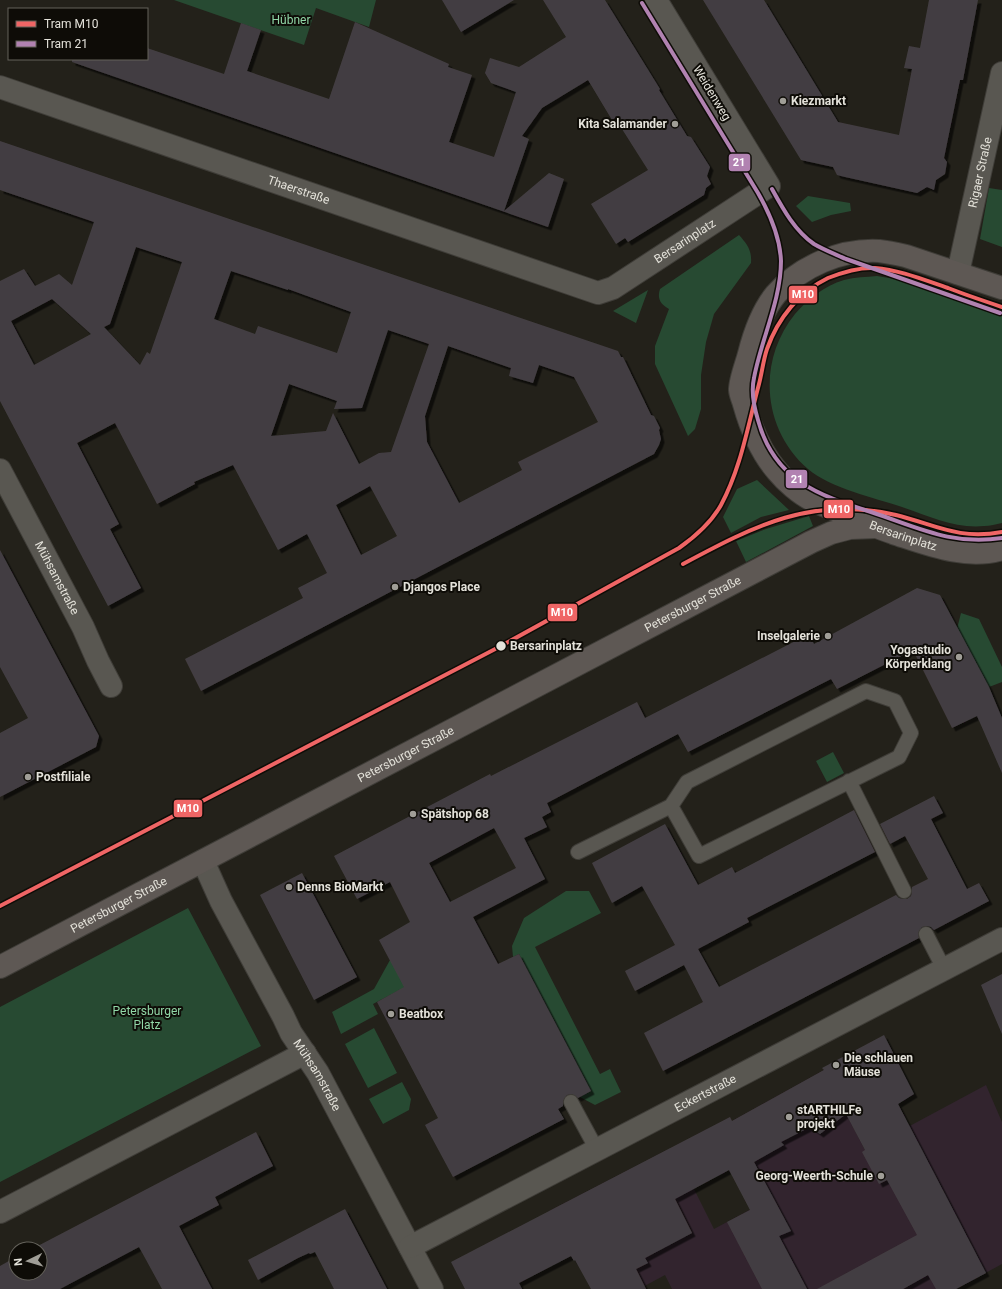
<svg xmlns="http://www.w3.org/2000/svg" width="1002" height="1289" viewBox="0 0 1002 1289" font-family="Roboto,sans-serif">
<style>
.education{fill:#32242e}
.green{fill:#274a32}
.building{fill:#433e42;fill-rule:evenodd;filter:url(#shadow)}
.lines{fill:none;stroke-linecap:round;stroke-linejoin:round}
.lane-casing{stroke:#3f3d38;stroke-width:16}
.street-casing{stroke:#3f3d38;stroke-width:24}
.primary-casing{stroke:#3f3d38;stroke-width:24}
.lane{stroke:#595751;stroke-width:14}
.street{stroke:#595751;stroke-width:22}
.primary{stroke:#5e5854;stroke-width:22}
.tram-1-casing{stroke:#0e0c07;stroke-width:7}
.tram-2-casing{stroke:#0e0c07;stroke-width:7}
.tram-1{stroke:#ef6565;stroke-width:4}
.tram-2{stroke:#b182b1;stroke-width:4}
.poi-dot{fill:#a09e97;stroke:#0e0c07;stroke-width:1.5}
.stop-dot{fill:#e4e2da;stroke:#0e0c07;stroke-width:1.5}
.labels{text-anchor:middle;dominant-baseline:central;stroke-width:4;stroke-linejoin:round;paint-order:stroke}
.park-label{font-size:12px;fill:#91d7a7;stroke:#0e0c07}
.street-label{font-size:12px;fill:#e4e2da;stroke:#0e0c07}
.poi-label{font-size:12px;font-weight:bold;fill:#e4e2da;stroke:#0e0c07;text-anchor:start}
.stop-label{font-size:12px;font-weight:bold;fill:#e4e2da;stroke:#0e0c07;text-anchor:start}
.line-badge{stroke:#0e0c07;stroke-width:1.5}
.badge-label{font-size:11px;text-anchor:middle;font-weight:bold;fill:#fff}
</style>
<defs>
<filter id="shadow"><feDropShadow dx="3.5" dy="3.5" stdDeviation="0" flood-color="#0009"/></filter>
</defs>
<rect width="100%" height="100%" fill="#23211a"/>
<!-- education -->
<path class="education" d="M824 1070 865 1150 986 1085 1002 1122V1264L956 1289H672L665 1275 639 1289 549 1211 673 1147 714 1229 727 1222 772 1198 732 1121Z"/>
<!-- green -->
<path class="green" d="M174 0H376L369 27 316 8 304 45Z
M989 188 1002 190V247L980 239Z
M808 196 850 203 851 211 831 215 812 222 796 206Z
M739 235C747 244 752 250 751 263L714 314 706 342 701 375V409L695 429 688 436 655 364V346L669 309C660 304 657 298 660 289Z
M877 276 895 279 1002 316V523C996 524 990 526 984 526 956 529 928 516 902 507 875 498 830 488 808 469 762 429 757 361 795 314 808 299 824 286 844 280 855 277 866 277 877 276Z
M648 290 636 323 613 311Z
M757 480 789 510 761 517 731 533 723 517 737 489Z
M809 516 813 526 746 562 736 541 766 529Z
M961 613 979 619 1002 667V682L989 687 957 629Z
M833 752 844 773 827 782 816 761Z
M566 891H589L601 913 535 947 600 1074 610 1069 621 1092 595 1105 580 1097 591 1091 519 954 513 957 512 946 524 918Z
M188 908 261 1046 0 1182V1007Z
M442 933 475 950 373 1004 378 1014 341 1034 332 1012 374 989 390 960Z
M374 1028 397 1073 368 1088 345 1044Z
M402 1082 411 1099 409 1110 383 1124 369 1099Z"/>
<!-- building -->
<path class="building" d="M442 0H514L461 32Z
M543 0H605L660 89 659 90 687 136 691 137 710 167 707 176 711 184 706 188 704 195 628 242 625 238 616 244 591 204 648 170 615 118 612 120 588 80 542 108 522 136 529 139 504 211 549 173 564 179 548 227 72 62V59H147V48L224 74 241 23 261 30 247 71 329 99 355 22 449 64 448 67 472 75 449 142 494 157 516 92 491 83 485 73 490 58 519 67 566 37Z
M703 0H764L838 122 899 135 912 69 904 68 909 46 920 48 929 0H978L963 80H960L944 158 947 162 945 174 936 180 934 190 927 187 917 193 845 177 837 175 833 167 801 160Z
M0 141 618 351 621 357H623L651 415 654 416 660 428 659 430 661 439 659 445 654 454 201 691 185 659 303 598 298 588 327 573 307 534 278 550 233 465 194 482 195 484 157 504 115 423 77 443 119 524 110 529 141 588 108 606 0 401V281L24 269 35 286 59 274 72 285 94 222 0 190ZM136 247 182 262 150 354 147 352 140 365 104 327 110 324ZM231 271 288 290V289L351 312 337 353 258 326 255 334 214 319ZM52 299 91 334 34 365 11 321ZM388 330 429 344 391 452 379 453 359 464 333 413 326 431 271 436 289 384 337 401 334 409 362 408ZM448 346 511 368 509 376 533 383 539 365 574 377 598 422 518 462 522 470 459 503 427 442 425 416ZM370 486 397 536 361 555 336 505Z
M0 550 99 736 96 747 0 797V733L28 718 0 667Z
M917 588 940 595 989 687 1002 718V773L977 716 952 728 913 650 837 689 831 679 688 752 678 734 547 803 551 812 542 817 547 827 524 838 545 879 473 917 498 964 519 954 591 1091 578 1098 572 1094 567 1095 563 1101V1106L558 1109 564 1119 453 1177 425 1125 438 1118 377 1002 404 987 379 940 410 922 390 882 357 899 334 856 490 774 491 776 637 702 645 718 809 634 814 644ZM494 828 516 868 450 902 429 863Z
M934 796 943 813 931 819 967 889 979 883 989 901 934 930 931 927 927 926 922 927 918 933 919 938 663 1071 644 1033 703 1002 684 965 635 991 625 971 675 945 642 886 612 903 592 863 665 824 698 885 732 867 735 873 854 810 875 852 747 918 749 922 698 949 719 987 896 895 899 898 903 899H907L911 896 912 892V887L928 879 905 836 890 844 880 824Z
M302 873 357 977 314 1000 260 895Z
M1002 974V1034L981 985Z
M884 1035 914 1094 898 1104 986 1273 956 1289H936L928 1275 903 1289H817L917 1235 887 1180 879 1184 862 1152 865 1150 846 1114 820 1134 810 1127 781 1142 784 1145 754 1162 791 1231 779 1236 807 1289H762L727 1222 750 1210 729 1170 675 1199 692 1233 645 1258 648 1263 636 1269 646 1289H591L575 1260 574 1261 571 1256 519 1283 522 1289H465L451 1262 730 1117 732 1121 824 1070 822 1068Z
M256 1132 273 1166 215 1197 219 1205 179 1226 212 1289H162L139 1247 60 1289H0V1266L16 1257V1273H40V1249H32Z
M345 1209 387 1289H334L315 1252 310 1254 309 1253 298 1258 258 1280 248 1260Z"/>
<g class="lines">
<defs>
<path id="lane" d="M849 781 904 891
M578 852 671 806 687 782 866 691 895 701 911 733 899 757 699 856 671 806
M926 934 944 969
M571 1102 597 1150"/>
<g id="street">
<path id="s1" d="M0 87 598 293 613 288 769 186 656 0"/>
<path id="s2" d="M958 273 1002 73"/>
<path id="s3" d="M0 470 83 627 98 661 111 686"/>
<path id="s4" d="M203 861 221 901 283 1016 291 1033 318 1073 432 1289"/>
<path d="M0 1212 305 1053"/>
<path id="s5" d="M410 1247 1002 939"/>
</g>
<g id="primary">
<path id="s6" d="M1002 288 906 256C897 254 888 252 879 251 841 249 801 266 776 294 762 311 754 334 749 354 747 362 739 383 740 390 740 394 743 400 744 404 751 429 760 451 777 471 786 482 800 494 812 500 822 505 832 508 842 513 859 520 876 527 893 533 927 544 966 560 1002 549"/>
<path id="s7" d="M0 967 811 542 831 533 850 528 876 527"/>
</g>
</defs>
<!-- lane casing -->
<use href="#lane" class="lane-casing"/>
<!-- street casing -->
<use href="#street" class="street-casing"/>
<!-- primary casing -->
<use href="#primary" class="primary-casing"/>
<!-- lane -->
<use href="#lane" class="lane"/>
<!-- street -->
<use href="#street" class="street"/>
<!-- primary -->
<use href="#primary" class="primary"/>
<defs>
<path id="tram-1" d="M683 564C754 526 813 495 896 515 936 525 958 540 1002 532
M0 906 501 646 679 548C696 536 711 523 721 505 741 468 748 425 759 384 762 373 763 361 767 349 778 318 799 292 828 278 843 272 859 267 875 268 900 270 924 280 948 288 966 295 984 301 1002 307"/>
<path id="tram-2" d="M642 3 758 193C770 214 780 236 781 261 781 300 761 340 754 378 751 391 754 407 758 420 774 480 818 495 871 512 917 527 952 546 1002 538
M772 189C783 209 795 231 814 244 824 250 835 254 846 259L1000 313"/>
</defs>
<!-- tram-1 casing -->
<use href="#tram-1" class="tram-1-casing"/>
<!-- tram-2 casing -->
<use href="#tram-2" class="tram-2-casing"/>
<!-- tram-1 -->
<use href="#tram-1" class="tram-1"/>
<!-- tram-2 -->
<use href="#tram-2" class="tram-2"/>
</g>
<!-- markers -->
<g class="poi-dot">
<circle cx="783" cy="101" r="4"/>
<circle cx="675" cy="124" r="4"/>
<circle cx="395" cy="587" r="4"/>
<circle cx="828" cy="636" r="4"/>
<circle cx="959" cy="657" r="4"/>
<circle cx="28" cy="777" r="4"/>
<circle cx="413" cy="814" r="4"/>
<circle cx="289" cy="887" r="4"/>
<circle cx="391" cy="1014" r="4"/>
<circle cx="836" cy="1065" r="4"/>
<circle cx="789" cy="1117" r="4"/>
<circle cx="881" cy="1176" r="4"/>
</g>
<circle class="stop-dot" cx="501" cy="646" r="5.5"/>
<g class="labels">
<!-- park labels -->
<g class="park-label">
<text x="291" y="20">Hübner</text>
<text x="147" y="1011">Petersburger<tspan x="147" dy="14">Platz</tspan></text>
</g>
<!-- street labels -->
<g class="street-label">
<text transform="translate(712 93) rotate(59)">Weidenweg</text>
<text stroke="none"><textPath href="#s2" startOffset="103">Rigaer Straße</textPath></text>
<text stroke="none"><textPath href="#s1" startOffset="316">Thaerstraße</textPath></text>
<text stroke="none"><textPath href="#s1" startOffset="734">Bersarinplatz</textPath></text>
<text stroke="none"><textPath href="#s6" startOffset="581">Bersarinplatz</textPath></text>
<text stroke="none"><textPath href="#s3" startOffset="122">Mühsamstraße</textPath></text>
<text stroke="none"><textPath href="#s7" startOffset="782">Petersburger Straße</textPath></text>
<text stroke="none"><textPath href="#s7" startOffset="458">Petersburger Straße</textPath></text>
<text stroke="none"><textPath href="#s7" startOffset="134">Petersburger Straße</textPath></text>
<text stroke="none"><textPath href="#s4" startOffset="243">Mühsamstraße</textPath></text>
<text stroke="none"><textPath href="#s5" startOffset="333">Eckertstraße</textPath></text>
</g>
<!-- poi labels -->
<g class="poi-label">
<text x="791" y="101">Kiezmarkt</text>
<text x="667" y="124" text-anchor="end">Kita Salamander</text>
<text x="403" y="587">Djangos Place</text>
<text x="820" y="636" text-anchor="end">Inselgalerie</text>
<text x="951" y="650" text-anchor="end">Yogastudio<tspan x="951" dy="14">Körperklang</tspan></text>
<text x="36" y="777">Postfiliale</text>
<text x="421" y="814">Spätshop 68</text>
<text x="297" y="887">Denns BioMarkt</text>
<text x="399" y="1014">Beatbox</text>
<text x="844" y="1058">Die schlauen<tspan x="844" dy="14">Mäuse</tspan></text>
<text x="797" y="1110">stARTHILFe<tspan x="797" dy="14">projekt</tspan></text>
<text x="873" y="1176" text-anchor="end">Georg-Weerth-Schule</text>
</g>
<!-- stop labels -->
<g class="stop-label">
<text x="510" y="646">Bersarinplatz</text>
</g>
</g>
<g class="line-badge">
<rect x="728" y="153" width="23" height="19" rx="4" fill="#b182b1"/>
<rect x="788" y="285" width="30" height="19" rx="4" fill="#ef6565"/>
<rect x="785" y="469" width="23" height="20" rx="4" fill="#b182b1"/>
<rect x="823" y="499" width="31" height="20" rx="4" fill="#ef6565"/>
<rect x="547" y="603" width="31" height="19" rx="4" fill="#ef6565"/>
<rect x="173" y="799" width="30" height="19" rx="4" fill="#ef6565"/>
</g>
<g class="badge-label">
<text x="739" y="166">21</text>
<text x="803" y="298">M10</text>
<text x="797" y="483">21</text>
<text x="839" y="513">M10</text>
<text x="562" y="616">M10</text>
<text x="188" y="812">M10</text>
</g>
<!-- legend -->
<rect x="8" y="8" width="140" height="52" fill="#0e0c07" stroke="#64625b"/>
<rect x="16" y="21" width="20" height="6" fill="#ef6565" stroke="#64625b"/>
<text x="44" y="28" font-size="12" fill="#e4e2da">Tram M10</text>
<rect x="16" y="41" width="20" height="6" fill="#b182b1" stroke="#64625b"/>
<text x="44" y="48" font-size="12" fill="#e4e2da">Tram 21</text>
<!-- north arrow -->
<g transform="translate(28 1261) rotate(265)"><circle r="19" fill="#0e0c07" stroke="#64625b"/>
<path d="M0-3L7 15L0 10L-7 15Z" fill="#a09e97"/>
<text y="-6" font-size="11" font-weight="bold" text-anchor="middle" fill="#e4e2da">N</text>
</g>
</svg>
